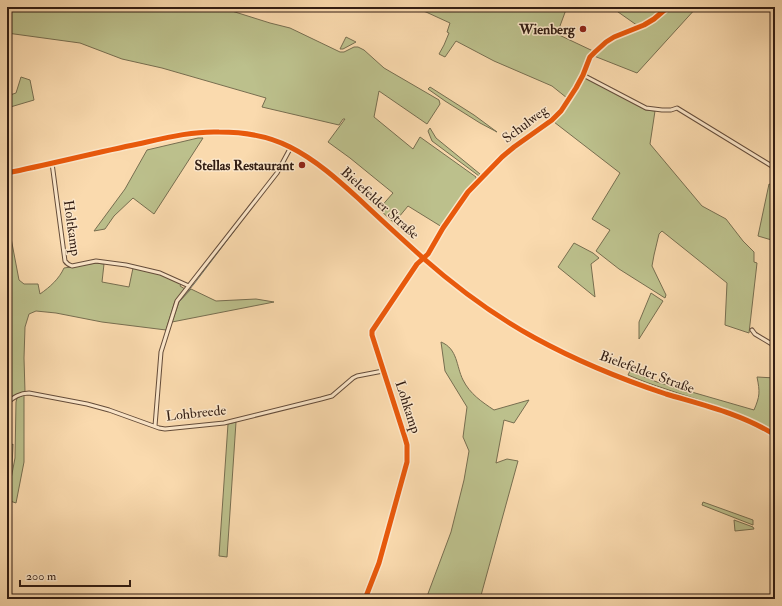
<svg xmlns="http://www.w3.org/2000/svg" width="782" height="606" viewBox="0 0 782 606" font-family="'IM FELL Double Pica',serif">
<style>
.green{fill:#bcc08c;stroke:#776e50}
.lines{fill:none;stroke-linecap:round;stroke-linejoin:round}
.stream{stroke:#737c6e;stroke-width:1}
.minor-casing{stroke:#644c3a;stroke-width:5}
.secondary-casing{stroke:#321d13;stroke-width:6}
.minor{stroke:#fce7ca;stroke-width:3}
.secondary{stroke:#fce7ca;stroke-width:4}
.cycleway-casing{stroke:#fce7ca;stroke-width:8}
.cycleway{stroke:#e8590c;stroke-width:5}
.poi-dot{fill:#8f2418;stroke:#fce7ca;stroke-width:1.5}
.labels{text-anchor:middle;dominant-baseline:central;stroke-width:3;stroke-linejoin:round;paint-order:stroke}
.poi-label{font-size:14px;font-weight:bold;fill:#321d13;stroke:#fce7ca;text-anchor:end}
.street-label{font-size:14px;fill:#321d13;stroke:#fce7ca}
</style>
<rect width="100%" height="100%" fill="#fadaae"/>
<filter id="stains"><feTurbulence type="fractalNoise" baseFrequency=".005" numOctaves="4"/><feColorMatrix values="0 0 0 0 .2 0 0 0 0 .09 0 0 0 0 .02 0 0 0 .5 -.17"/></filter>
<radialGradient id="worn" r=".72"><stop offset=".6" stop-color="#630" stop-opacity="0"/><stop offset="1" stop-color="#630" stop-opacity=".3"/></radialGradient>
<!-- green -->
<path class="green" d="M7 7H219L270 23 290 28 340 52H344L354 47H358L364 50 384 68 439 100 440 104 427 124 379 91 374 117 413 149 420 137 476 177V180L466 190 442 227 408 206 394 223 379 209 393 193 350 158 328 142 345 119H343L339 125 262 107 266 98 162 68 122 59 80 43 7 33Z
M409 7H567L557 34 593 51 588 59 577 82 567 98 552 86 494 61 456 41 445 57 439 54 444 45 449 33 447 32 450 23 426 12Z
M611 7H666L653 18 638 26Z
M671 7H697L637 73 594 56C598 51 602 46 607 42 615 37 625 35 634 31 647 25 659 16 671 7Z
M346 37 356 42 343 49H340Z
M21 77 30 80 34 100 7 108V96L16 93Z
M585 77 646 110 655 111 650 144 702 206 726 219 743 241 754 252V262L757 263 749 333 725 325 727 283 662 231 659 234 654 255 652 266 666 295 665 298 619 269 596 251 610 230 592 219 620 173 554 122 562 112Z
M430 87 474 115 497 132 480 123 445 101 428 89Z
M430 128 436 138 480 174 479 176 432 141 428 131Z
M198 138H203L154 214 133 198 114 216 105 229 94 231 125 189 147 150Z
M769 184 775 186V241L758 236Z
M7 217 19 280 24 284H38L40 294C50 287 59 279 64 268L96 263 104 264 102 282 129 287 133 268 159 274 181 284 180 286 185 289 175 301 166 330 102 322 56 313 36 311 29 314 25 327 24 358 25 392 18 394 9 399 7 396Z
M574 243 593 253 599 258 591 264 595 297 558 267Z
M191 289 216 301 256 299 274 302 172 322 179 302Z
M651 293 663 301 639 339V322Z
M441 342C458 349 456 366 463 380 470 394 482 402 494 410L529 400 514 423 504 420 496 463 507 459 518 461 480 599H426L451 532 464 480 469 451 463 437 467 407 445 371Z
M630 371 657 382 754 410C760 396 760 392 757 377L775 378V432C742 411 703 402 666 389 653 385 640 380 628 375Z
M24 395V462L16 503 7 500 15 458 16 402 17 398Z
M236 422 227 557 219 556 228 424Z
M13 444 12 468 7 490V448Z
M703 502 753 520V525L702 505Z
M734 520 753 527 754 529 735 531Z
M7 571H11V599H7Z"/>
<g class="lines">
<!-- stream -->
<path class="stream" d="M494 167 503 158
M430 254C445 230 459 204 478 184
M179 302 194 284 238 226"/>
<defs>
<path id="minor" d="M583 75 646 108 662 110H671L677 108 775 168
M52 163 65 261C67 264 69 265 72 266L96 261 126 265 160 273 189 286
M752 330 755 334 775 346
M7 403C14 397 20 393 29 393L87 404 109 410 159 428 165 429 224 423 321 399 332 396 353 378 357 376 383 371
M155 426 161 352 177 301 277 173 291 147
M365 599 379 563 407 462V445L405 438 372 335V331L417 264 428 254 443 228 468 192 502 157 514 147 552 120 561 111 576 88 583 75 590 57 595 52 606 42 614 37 644 25 654 19 668 7"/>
<path id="secondary" d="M7 173C51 164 94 153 138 144 165 138 192 131 219 132 243 132 269 136 290 147 316 160 338 180 359 199 380 219 401 238 423 258 457 288 495 316 535 338 577 361 621 379 666 394 703 405 742 414 775 435"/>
</defs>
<!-- minor casing -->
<use href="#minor" class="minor-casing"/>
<!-- secondary casing -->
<use href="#secondary" class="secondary-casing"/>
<!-- minor -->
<use href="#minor" class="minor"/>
<!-- secondary -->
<use href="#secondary" class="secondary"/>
<defs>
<path id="cycleway" d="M7 173C51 164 94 153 138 144 165 138 192 131 219 132 243 132 269 136 290 147 316 160 338 180 359 199 380 219 401 238 423 258 457 288 495 316 535 338 577 361 621 379 666 394 703 405 742 414 775 435
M365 599 379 563 407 462V445L405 438 372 335V331L417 264 428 254 443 228 468 192 502 157 514 147 552 120 561 111 576 88 583 75 590 57 595 52 606 42 614 37 644 25 654 19 668 7"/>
</defs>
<!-- cycleway casing -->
<use href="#cycleway" class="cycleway-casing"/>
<!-- cycleway -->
<use href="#cycleway" class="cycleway"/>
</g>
<!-- markers -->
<g class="poi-dot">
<circle cx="583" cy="29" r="4"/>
<circle cx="302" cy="165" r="4"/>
</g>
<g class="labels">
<!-- poi labels -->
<g class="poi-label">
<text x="575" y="29">Wienberg</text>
<text x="294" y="165">Stellas Restaurant</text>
</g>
<!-- street labels -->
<g class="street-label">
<text transform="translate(525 124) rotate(-37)">Schulweg</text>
<text transform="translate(380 203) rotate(42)">Bielefelder Straße</text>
<text transform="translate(72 228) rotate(82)">Holtkamp</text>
<text transform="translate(647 372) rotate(20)">Bielefelder Straße</text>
<text transform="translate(408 407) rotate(72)">Lohkamp</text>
<text transform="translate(196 413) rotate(-6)">Lohbreede</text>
</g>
</g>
<!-- margin -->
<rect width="782" height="606" fill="none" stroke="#fadaae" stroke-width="24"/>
<rect x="8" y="8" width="766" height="590" fill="none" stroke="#321d13" stroke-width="2"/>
<rect x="12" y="12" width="758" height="582" fill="none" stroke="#321d13"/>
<!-- scale -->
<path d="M20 580v6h110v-6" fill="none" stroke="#321d13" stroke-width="2"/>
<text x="26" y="580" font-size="12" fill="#321d13" stroke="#fce7ca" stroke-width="3" paint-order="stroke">200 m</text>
<rect width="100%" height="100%" filter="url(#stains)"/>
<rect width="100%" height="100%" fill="url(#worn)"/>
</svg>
